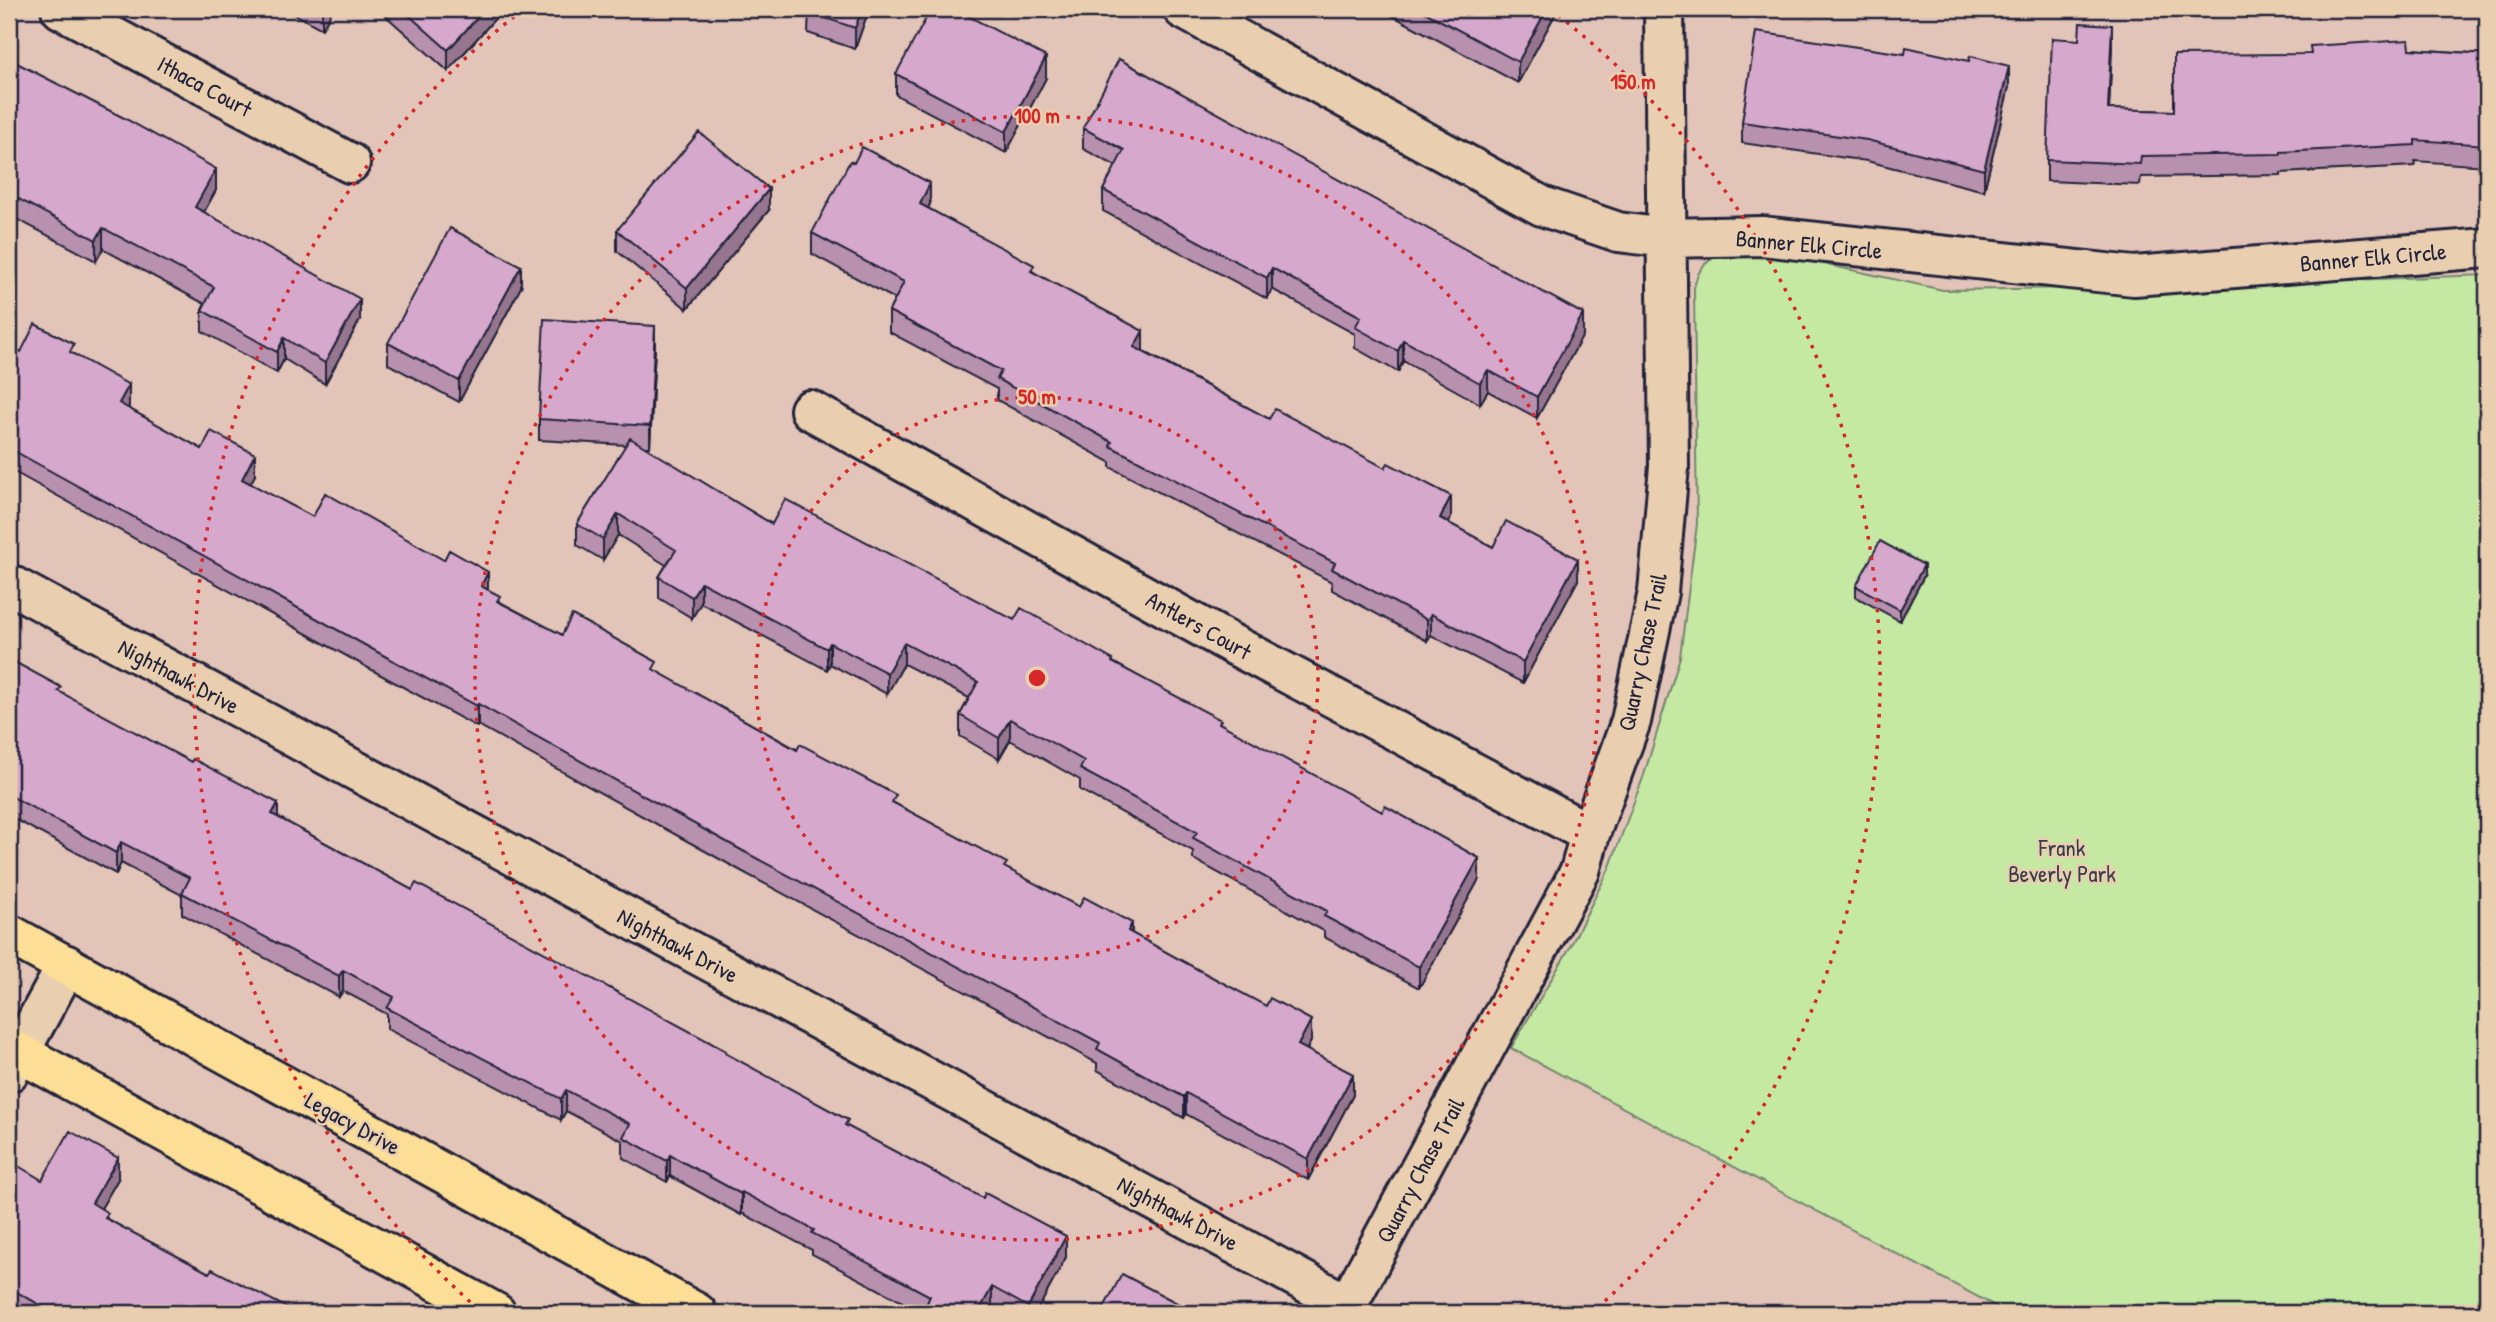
<svg xmlns="http://www.w3.org/2000/svg" width="2496" height="1322" viewBox="0 0 2496 1322" font-family="'Patrick Hand',sans-serif">
<style>
.green{fill:#c5e9a3;stroke:#74866f;stroke-width:2}
.lines{fill:none;stroke-linecap:round;stroke-linejoin:round}
.minor-casing{stroke:#22223b;stroke-width:44}
.major-casing{stroke:#22223b;stroke-width:44}
.minor{stroke:#e9cfb0;stroke-width:38}
.major{stroke:#fcde96;stroke-width:38}
.wall{fill:#b891af;stroke:#22223b;stroke-width:2}
.shaded-wall{fill:#96768f;stroke:#22223b;stroke-width:2}
.building{fill:#d6a9cc;stroke:#22223b;stroke-width:2}
.ring{fill:none;stroke:#d62828;stroke-width:3.5;stroke-dasharray:3.5 7}
.labels{text-anchor:middle;dominant-baseline:central;stroke-width:5;stroke-linejoin:round;paint-order:stroke}
.street-label{font-size:23px;fill:#22223b;stroke:#e9cfb0}
.park-label{font-size:23px;fill:#3a404b;stroke:#e9cfb0}
.centre{fill:#d62828;stroke:#e9cfb0;stroke-width:3.5}
.ring-label{font-size:21px;text-anchor:middle;font-weight:bold;fill:#d62828;stroke:#e9cfb0;stroke-width:5;stroke-linejoin:round;paint-order:stroke}
</style>
<rect width="100%" height="100%" fill="#e3c4b8"/>
<filter id="ink" filterUnits="userSpaceOnUse"><feTurbulence type="fractalNoise" baseFrequency=".0143" numOctaves="2"/><feDisplacementMap in="SourceGraphic" scale="14" xChannelSelector="R" yChannelSelector="G"/><feConvolveMatrix kernelMatrix="1 2 1 2 8 2 1 2 1" color-interpolation-filters="sRGB"/></filter>
<g filter="url(#ink)">
<!-- green -->
<path class="green" d="M1726 253H1758L1824 264 1943 290 2149 287 2487 275V1313H2008L1511 1048 1569 949 1609 869 1644 775 1680 657 1697 524 1694 288C1698 268 1706 259 1726 253Z"/>
<g class="lines">
<defs>
<path id="minor" d="M61 9 350 163
M1183 9 1542 206 1618 232 1666 238 1762 236 2134 276 2487 248
M810 410 1232 644 1590 834
M9 584 1348 1305
M9 1072 67 965
M1343 1313 1580 871 1590 834 1631 721 1658 592 1669 466 1664 9"/>
<path id="major" d="M9 934 697 1313
M9 1047 496 1313"/>
</defs>
<!-- minor casing -->
<use href="#minor" class="minor-casing"/>
<!-- major casing -->
<use href="#major" class="major-casing"/>
<!-- minor -->
<use href="#minor" class="minor"/>
<!-- major -->
<use href="#major" class="major"/>
</g>
<!-- wall -->
<path class="wall" d="M285 9H333L322 29Z
M378 9H498V15L448 71Z
M809 9H869L855 49 808 33Z
M1380 9H1558L1518 83Z
M2112 46 2109 109 2174 111 2310 54 2410 49 2487 54V166L2415 161V166L2281 173V175L2141 177 2140 185 2047 181V160Z
M9 59 216 190 204 212 360 320 325 384 284 359 277 373 202 331V310L205 304 103 249 96 261 9 215Z
M896 74 1046 78 1006 153 896 95Z
M2009 87 1984 191 1867 161 1742 143V122Z
M1083 128 1583 335 1537 418 1488 391 1480 404 1403 361 1398 372 1355 348V334L1272 289 1267 299 1103 211V190L1116 166 1083 149Z
M930 204 928 208 1034 272 1143 351 1451 517 1448 523 1493 547 1578 580 1523 683 1431 635 1427 641 1332 590V582L1110 467V462L997 400V389L889 332V311L895 299 812 254V233Z
M769 210 687 309 617 251V230Z
M521 287 459 402 388 364V343Z
M9 346 21 352 74 354 129 406 128 408 202 449 255 475 250 484 313 517 488 590 500 602 562 635 657 672 896 804 1007 869 1079 907 1132 934 1311 1041 1307 1050 1353 1095 1308 1180 1186 1114 1184 1118 1097 1070V1063L743 872 478 725 477 727 390 680 9 469Z
M655 347 650 447H644L772 524 1014 620 1113 662 1221 724 1479 879 1419 988 1324 937V931L1193 859V851L1080 790V780L1010 740 999 759 960 736V715L969 698 904 664 887 694 830 664 827 670 701 603 692 618 659 598V577L666 565 618 535 603 560 577 545V524L626 445 539 440V419Z
M1924 576 1900 621 1856 597V586Z
M9 659 61 693 278 817 412 890 726 1054 1066 1257 1036 1313H1001L992 1308 990 1313H923L812 1254V1250L742 1213 741 1215 670 1176 667 1182 623 1158V1141L566 1111 561 1120 387 1029V1014L343 991 339 997 182 914V895L121 863 116 874 9 816Z
M9 1174 42 1180 118 1179 101 1208 108 1220 209 1273 297 1313H17L9 1308Z"/>
<!-- shaded-wall -->
<path class="shaded-wall" d="M322 9H333L322 29Z
M485 9H498V15L448 71V50Z
M862 9H869L855 49V28Z
M1547 9H1558L1518 83V62Z
M2112 25V46L2108 130V109Z
M1046 57V78L1006 153V132Z
M2009 66V87L1984 191V170Z
M216 169V190L195 228V207Z
M930 183V204L920 225V204Z
M769 189V210L687 309V288Z
M103 228V249L96 261V240Z
M521 266V287L459 402V381Z
M1272 268V289L1267 299V278Z
M360 299V320L325 384V363Z
M1583 314V335L1537 418V397Z
M655 326V347L650 447V426Z
M1143 331V352L1134 347Z
M284 338V359L277 373V352Z
M1403 340V361L1398 372V351Z
M1488 370V391L1480 404V383Z
M129 385V406L119 424V403Z
M255 454V475L242 500V479Z
M1451 496V517L1440 539V518Z
M618 514V535L603 560V539Z
M1578 559V580L1523 683V662Z
M1924 565V576L1900 621V610Z
M488 572V593L481 586Z
M701 582V603L692 618V597Z
M1431 614V635L1427 641V620Z
M830 643V664L827 670V649Z
M904 643V664L887 694V673Z
M478 704V725L477 727V706Z
M1010 719V740L999 759V738Z
M278 803V824L272 814Z
M121 842V863L116 874V853Z
M1479 858V879L1419 988V967Z
M1132 923V944L1128 931Z
M343 970V991L339 997V976Z
M1311 1020V1041L1298 1066V1045Z
M1353 1074V1095L1308 1180V1159Z
M566 1090V1111L561 1120V1099Z
M1186 1093V1114L1184 1118V1097Z
M670 1155V1176L667 1182V1161Z
M118 1158V1179L92 1224V1203Z
M742 1192V1213L741 1215V1194Z
M1066 1236V1257L1036 1313H1028V1307Z
M992 1287V1308L990 1313H978Z"/>
<!-- building -->
<path class="building" d="M402 9H485L448 50Z
M809 9H862L855 28 808 12Z
M931 9H955L1046 57 1006 132 896 74Z
M1419 9H1547L1518 62Z
M2080 23 2112 25 2108 109 2174 111V55L2311 54 2310 46 2409 40 2410 49 2487 54V145L2415 140V145L2281 152V154L2141 156 2140 164 2047 160 2052 38 2079 40Z
M1756 32 1905 54 1906 47 1969 61 1970 56 2009 66 1984 170 1867 140 1742 122Z
M9 59 124 118 216 169 195 207 360 299 325 363 284 338 277 352 202 310 214 287 103 228 96 240 9 194V169L11 164 9 163Z
M1119 59 1583 314 1537 397 1488 370 1480 383 1403 340 1398 351 1355 327 1361 317 1272 268 1267 278 1103 190 1124 150 1083 128Z
M699 132 769 189 687 288 617 230Z
M862 147 930 183 920 204 1034 265 1031 271 1143 331 1134 347 1269 419 1275 409 1385 468 1388 463 1451 496 1440 518 1493 547 1506 521 1578 559 1523 662 1431 614 1427 620 1332 569 1335 563 1110 446 1112 442 997 379 1001 371 889 311 904 282 812 233 850 161 854 163Z
M450 228 521 266 459 381 388 343Z
M544 319 655 326 650 426 539 419Z
M35 324 74 344 70 352 129 385 119 403 202 449 211 431 255 454 242 479 313 517 325 493 444 560 449 550 488 572 481 586 500 596 497 601 562 635 572 615 657 662 653 669 797 750 800 744 896 795 892 802 1007 863 1004 867 1079 907 1084 897 1132 923 1128 931 1197 969 1266 1006 1270 998 1311 1020 1298 1045 1353 1074 1308 1159 1186 1093 1184 1097 1097 1049 1100 1043 743 851 478 704 477 706 390 659 9 448V346L21 352Z
M630 438 772 524 785 499 1014 620 1021 608 1113 660 1112 662 1221 720 1219 723 1382 812 1385 806 1479 858 1419 967 1324 916 1327 911 1193 838 1197 832 1080 769 1084 761 1010 719 999 738 960 715 978 682 904 643 887 673 830 643 827 649 701 582 692 597 659 577 676 550 618 514 603 539 577 524Z
M1880 541 1924 565 1900 610 1856 586Z
M9 659 61 687 58 691 191 762 193 759 278 803 272 814 412 890 416 883 726 1051 725 1053 848 1120 845 1125 983 1198 985 1193 1066 1236 1028 1307 992 1287 978 1313H945L927 1303 930 1296 812 1233 814 1230 742 1192 741 1194 670 1155 667 1161 623 1137 630 1124 566 1090 561 1099 387 1008 394 997 343 970 339 976 182 893 190 878 121 842 116 853 9 795Z
M70 1131 118 1158 92 1203 108 1213 105 1218 209 1273 212 1269 297 1313H55L9 1288V1174L15 1164 42 1180Z
M1122 1274 1196 1313H1101Z"/>
</g>
<!-- distance rings -->
<g class="ring">
<circle cx="1037" cy="678" r="281"/>
<circle cx="1037" cy="678" r="562"/>
<path d="M478 1309A843 843 0 0 1 524 9M1550 9A843 843 0 0 1 1596 1309"/>
</g>
<g class="labels">
<!-- street labels -->
<g class="street-label">
<text transform="translate(205 86) rotate(28)">Ithaca Court</text>
<text transform="translate(1809 244) rotate(5)">Banner Elk Circle</text>
<text transform="translate(2373 257) rotate(-5)">Banner Elk Circle</text>
<text transform="translate(1199 625) rotate(29)">Antlers Court</text>
<text transform="translate(1642 652) rotate(-78)">Quarry Chase Trail</text>
<text transform="translate(179 676) rotate(28)">Nighthawk Drive</text>
<text transform="translate(678 945) rotate(28)">Nighthawk Drive</text>
<text transform="translate(353 1123) rotate(29)">Legacy Drive</text>
<text transform="translate(1420 1170) rotate(-62)">Quarry Chase Trail</text>
<text transform="translate(1178 1213) rotate(28)">Nighthawk Drive</text>
</g>
<!-- park labels -->
<g class="park-label">
<text x="2062" y="847">Frank<tspan x="2062" dy="26">Beverly Park</tspan></text>
</g>
</g>
<circle cx="1037" cy="678" r="10" class="centre"/>
<g class="ring-label">
<text x="1633" y="89">150 m</text>
<text x="1037" y="123">100 m</text>
<text x="1037" y="404">50 m</text>
</g>
<!-- margin -->
<rect width="2496" height="1322" fill="none" stroke="#e9cfb0" stroke-width="35"/>
<rect x="18" y="18" width="2461" height="1287" fill="none" stroke="#22223b" stroke-width="2.5" filter="url(#ink)"/>
</svg>
